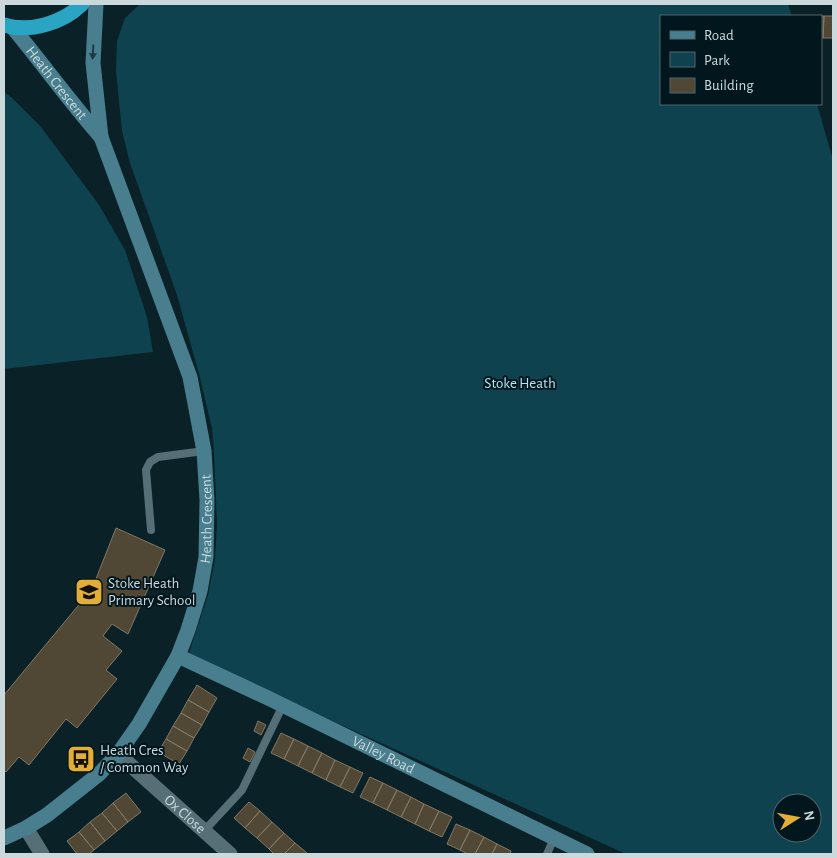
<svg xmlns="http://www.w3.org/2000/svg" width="837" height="858" viewBox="0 0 837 858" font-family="'Alegreya Sans',sans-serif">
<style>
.green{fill:#0e424f;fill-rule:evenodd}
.building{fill:#504734;stroke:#827864}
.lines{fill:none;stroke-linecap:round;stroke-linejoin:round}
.lane{stroke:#566e76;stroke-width:8}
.street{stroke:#566e76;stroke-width:15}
.secondary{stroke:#487e8d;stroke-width:15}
.highway{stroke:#29a4c2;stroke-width:15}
.oneway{fill:#1a3b44}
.labels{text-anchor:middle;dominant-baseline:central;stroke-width:4;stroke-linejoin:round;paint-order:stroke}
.street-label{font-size:15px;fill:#cbd9dd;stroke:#02171d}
.park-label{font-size:15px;fill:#b3e5f5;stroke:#02171d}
.poi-label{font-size:15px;fill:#cbd9dd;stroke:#02171d;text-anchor:start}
</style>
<rect width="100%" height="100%" fill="#092127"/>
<!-- green -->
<path class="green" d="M140 4H788L792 16H661V104H817L833 160V854H626L286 700 189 653 208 595 215 559 217 523 214 453 212 428 199 374 177 295 130 163 122 131 116 71 117 41 125 18ZM782 803H812V833H782Z
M4 92 11 97 41 127 99 205 125 250 147 317 153 352 4 369Z"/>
<!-- building -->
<path class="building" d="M811 16H824L823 38H821V16Z
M824 16H833V38H823Z
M116 528 165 550 128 634 112 624 103 636 122 651 106 670 117 679 77 728 66 719 29 765 19 757 6 772 4 770V695L92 589Z
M197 685 217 698 209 712 188 700Z
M188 700 209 712 202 725 181 713Z
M181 713 202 725 194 738 173 726Z
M258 721 266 725 261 735 254 731Z
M173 726 194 738 187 751 166 739Z
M281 733 294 739 284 759 271 753Z
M166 739 187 751 179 764 158 752Z
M294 739 308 746 298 766 284 759Z
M308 746 322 753 312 773 298 766Z
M248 748 255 752 250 762 243 758Z
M322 753 335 760 326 780 312 773Z
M335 760 350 767 340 787 326 780Z
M350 767 363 773 353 793 340 787Z
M370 777 383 783 373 803 360 797Z
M383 783 397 790 387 810 373 803Z
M397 790 411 797 401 817 387 810Z
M126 793 141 812 128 822 113 803Z
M411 797 424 804 415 824 401 817Z
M249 802 260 811 245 828 234 818Z
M113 803 128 822 117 831 102 813Z
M424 804 439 811 429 831 415 824Z
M260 811 272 822 257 838 245 828Z
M439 811 452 817 442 837 429 831Z
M102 813 117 831 105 841 90 822Z
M90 822 105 841 94 850 79 832Z
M272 822 284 833 269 849 257 838Z
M456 824 470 830 460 850 447 844Z
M470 830 484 837 475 854H468L460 850Z
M79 832 94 850 89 854H77L67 841Z
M284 833 295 843 284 854H274L269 849Z
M484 837 497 844 492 854H475Z
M295 843 307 853 306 854H284Z
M497 844 511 851 510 854H492Z"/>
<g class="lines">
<!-- lane -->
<path class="lane" d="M151 530 146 470 150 462 158 457 204 451
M204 831 242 790 283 705
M547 854 554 838"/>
<!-- street -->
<g class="street">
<path id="s1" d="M118 754 230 854"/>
<path d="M26 828 42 854"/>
</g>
<!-- secondary -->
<g class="secondary">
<path id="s2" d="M13 28C43 64 70 102 101 137"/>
<path id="s3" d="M178 656 268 698 587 854"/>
<path id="s4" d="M4 838 26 828 47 815 99 774 118 754 139 724 178 656 188 630 200 591 206 557 207 500 204 451 190 377 101 137 93 63 96 4"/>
</g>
<!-- highway -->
<path class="highway" d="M4 25C30 33 63 23 82 4"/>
</g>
<!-- one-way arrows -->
<defs><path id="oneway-solid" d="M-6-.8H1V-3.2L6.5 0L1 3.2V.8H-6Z" transform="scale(1.25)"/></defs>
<use class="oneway" href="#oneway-solid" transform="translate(93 52) rotate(93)"/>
<!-- icons -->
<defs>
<symbol id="school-square" viewBox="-11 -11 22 22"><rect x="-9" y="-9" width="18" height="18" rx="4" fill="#e3ae35" stroke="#02171d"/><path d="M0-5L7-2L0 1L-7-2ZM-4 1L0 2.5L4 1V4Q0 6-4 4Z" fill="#111"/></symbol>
<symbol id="bus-square" viewBox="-11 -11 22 22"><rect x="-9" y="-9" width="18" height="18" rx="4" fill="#e3ae35" stroke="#02171d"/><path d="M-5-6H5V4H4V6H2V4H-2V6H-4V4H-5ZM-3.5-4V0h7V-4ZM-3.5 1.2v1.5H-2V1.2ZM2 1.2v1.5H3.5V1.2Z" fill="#111"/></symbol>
</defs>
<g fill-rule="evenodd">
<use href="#school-square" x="73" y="576" width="32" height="32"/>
<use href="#bus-square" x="65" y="743" width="32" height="32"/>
</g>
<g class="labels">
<!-- street labels -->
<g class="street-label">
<text stroke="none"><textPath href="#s2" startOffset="70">Heath Crescent</textPath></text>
<text stroke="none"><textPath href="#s4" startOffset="399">Heath Crescent</textPath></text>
<text stroke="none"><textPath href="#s3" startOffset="228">Valley Road</textPath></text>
<text stroke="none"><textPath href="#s1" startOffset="90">Ox Close</textPath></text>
</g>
<!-- park labels -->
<g class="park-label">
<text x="520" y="383">Stoke Heath</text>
</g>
<!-- poi labels -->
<g class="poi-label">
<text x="108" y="583">Stoke Heath<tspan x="108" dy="17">Primary School</tspan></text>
<text x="100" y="750">Heath Cres<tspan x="100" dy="17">/ Common Way</tspan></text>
</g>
</g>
<!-- border -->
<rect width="837" height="858" fill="none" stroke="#cbd9dd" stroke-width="10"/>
<!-- legend -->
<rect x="660" y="15" width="162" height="90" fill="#02171d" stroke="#52656a"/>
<rect x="670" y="31" width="25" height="8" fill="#487e8d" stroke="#52656a"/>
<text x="704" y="40" font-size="15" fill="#cbd9dd">Road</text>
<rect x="670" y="52" width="25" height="15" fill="#0e424f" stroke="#52656a"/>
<text x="704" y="65" font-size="15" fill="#cbd9dd">Park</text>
<rect x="670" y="78" width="25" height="15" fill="#504734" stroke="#52656a"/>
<text x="704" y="90" font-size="15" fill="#cbd9dd">Building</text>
<!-- north arrow -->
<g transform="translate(797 818) rotate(79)"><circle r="24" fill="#02171d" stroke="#52656a"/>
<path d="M0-4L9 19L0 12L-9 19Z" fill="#e3ae35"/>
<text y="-8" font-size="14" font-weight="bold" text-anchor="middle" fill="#cbd9dd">N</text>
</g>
</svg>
